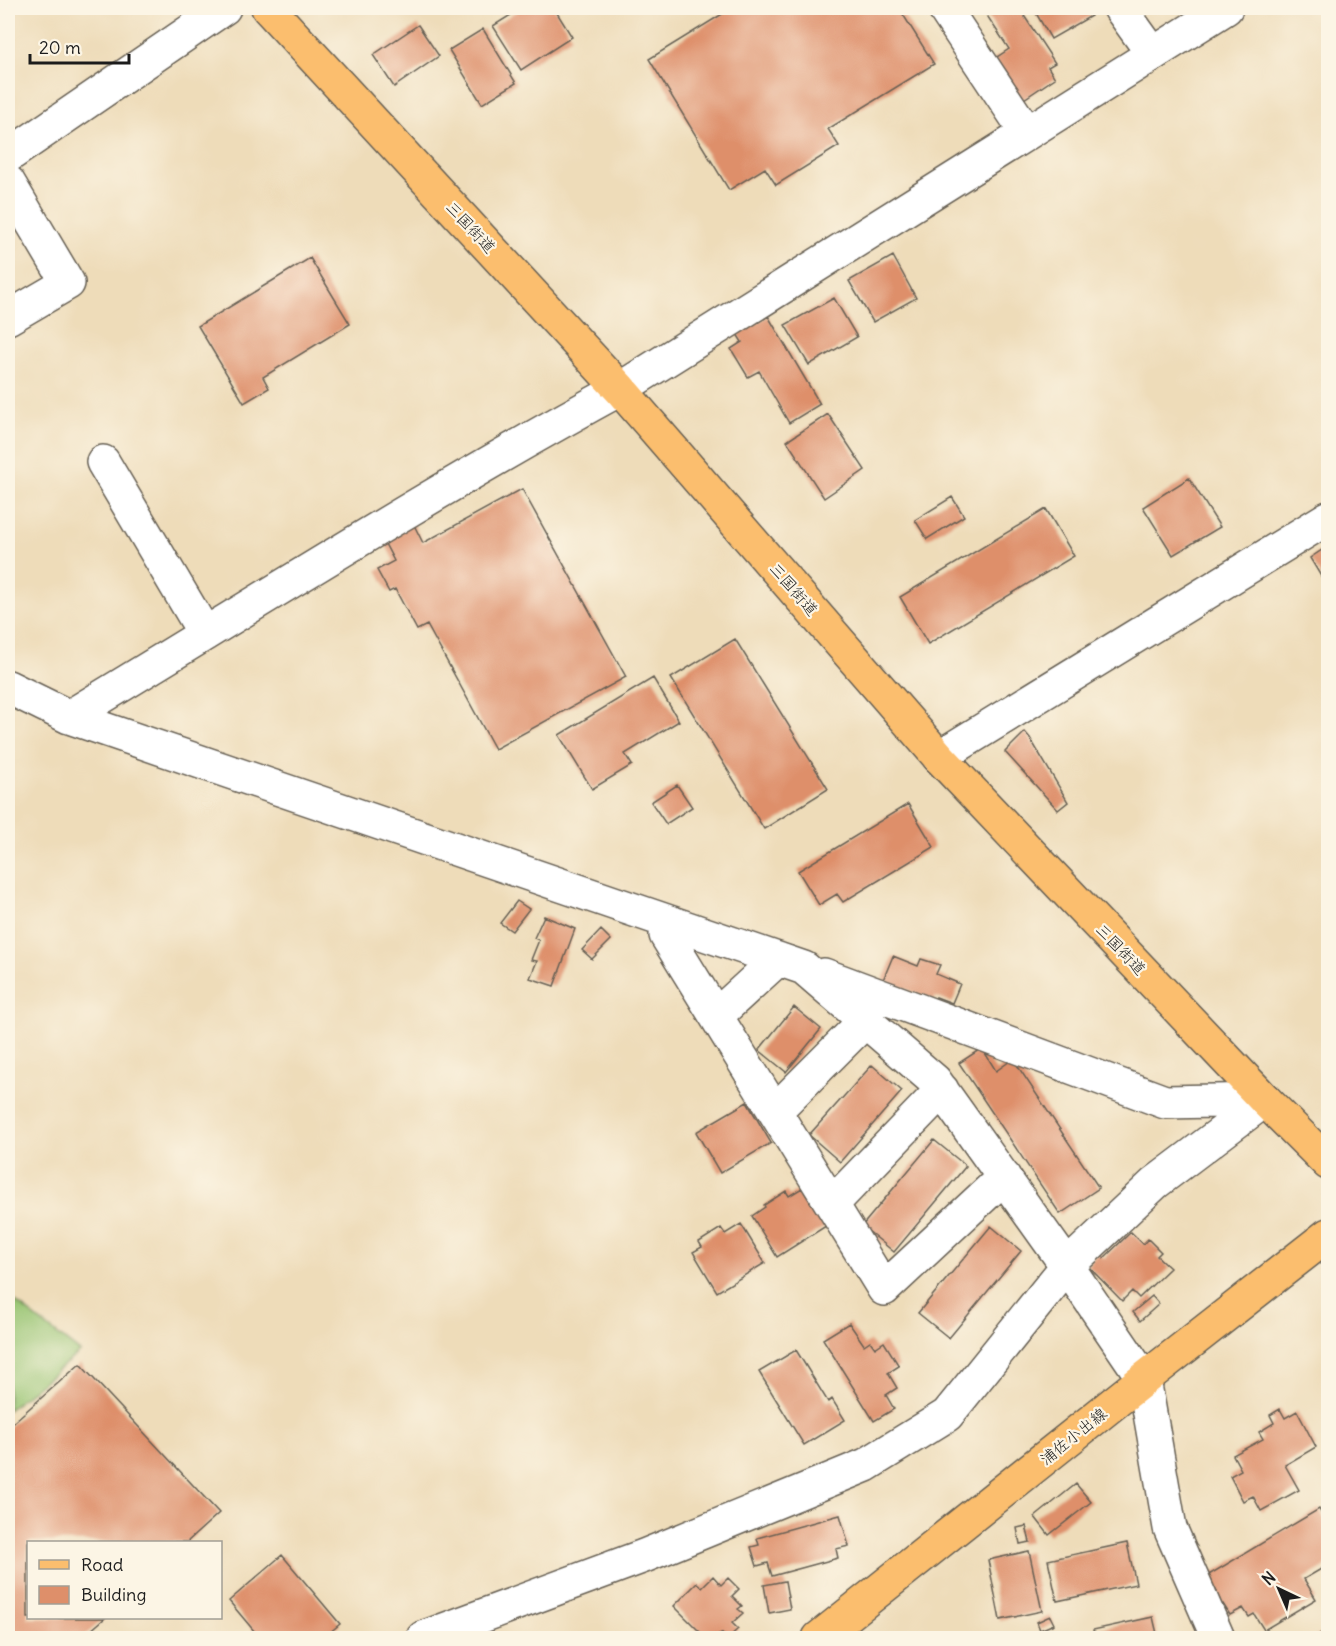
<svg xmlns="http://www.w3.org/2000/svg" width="1336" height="1646" viewBox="0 0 1336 1646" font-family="Delius,'Klee One',sans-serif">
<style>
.green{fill:#99c573;stroke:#5a7048;stroke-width:1.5}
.building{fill:#de8f6a}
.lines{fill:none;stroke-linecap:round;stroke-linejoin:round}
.minor-casing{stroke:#665f53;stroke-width:36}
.major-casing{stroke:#665f53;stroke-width:36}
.highway-casing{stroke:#665f53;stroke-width:36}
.minor{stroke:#fff;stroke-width:33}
.major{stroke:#fbbe6e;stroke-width:33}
.highway{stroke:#fbbe6e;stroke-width:33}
.labels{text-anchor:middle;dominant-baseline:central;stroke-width:4.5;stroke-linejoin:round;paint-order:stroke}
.street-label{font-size:16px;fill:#1c1c1c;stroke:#fcf5e5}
</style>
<rect width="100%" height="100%" fill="#fcf5e5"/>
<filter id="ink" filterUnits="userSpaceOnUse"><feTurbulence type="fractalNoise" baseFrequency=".0167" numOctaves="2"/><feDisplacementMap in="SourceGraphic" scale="12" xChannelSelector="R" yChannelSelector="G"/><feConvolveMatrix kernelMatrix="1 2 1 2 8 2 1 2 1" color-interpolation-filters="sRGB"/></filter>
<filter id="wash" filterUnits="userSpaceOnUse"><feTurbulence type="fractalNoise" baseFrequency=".008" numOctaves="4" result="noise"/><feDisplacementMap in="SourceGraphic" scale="24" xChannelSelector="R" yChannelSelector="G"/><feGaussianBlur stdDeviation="1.35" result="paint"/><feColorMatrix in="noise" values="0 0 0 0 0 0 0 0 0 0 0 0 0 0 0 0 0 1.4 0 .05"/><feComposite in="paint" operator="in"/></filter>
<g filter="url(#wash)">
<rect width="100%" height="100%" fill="#eedcb9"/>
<!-- green -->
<path class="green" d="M8 1296 80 1352 8 1410Z"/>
<g id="blocks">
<!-- building -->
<path class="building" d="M522 8H554L572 37 521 70 493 26Z
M732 8H899L934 64 828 129 839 146 776 185 765 168 729 190 649 59Z
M982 8H1019L1055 63 1048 67 1055 78 1021 101 994 59 1009 49Z
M1033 8H1086L1091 16 1051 39Z
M418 25 439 56 394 87 373 55Z
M483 29 516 83 482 104 449 50Z
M893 256 916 298 873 322 849 281Z
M310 258 350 324 263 377 269 388 244 403 198 326Z
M834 298 857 337 809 365 785 325Z
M768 316 820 404 789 423 759 371 748 377 731 349 742 342 737 334Z
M828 414 865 470 824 498 787 441Z
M1189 478 1220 527 1173 555 1143 507Z
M522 489 626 677 495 749 427 625 417 630 395 589 389 592 377 570 394 561 382 538 412 521 423 543Z
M952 497 964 516 927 539 915 520Z
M1046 509 1074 556 928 644 900 597Z
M1328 546V588L1310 558Z
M735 639 828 789 764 829 671 678Z
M653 678 679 721 625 754 632 765 592 789 559 735Z
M1025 732 1030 738 1068 802 1058 810 1005 752Z
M677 785 692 807 666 824 651 802Z
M908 804 934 847 843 902 837 894 819 905 798 871Z
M517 901 529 909 512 931 500 923Z
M544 916 575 929 554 986 530 978 537 961 531 960 539 940 534 938Z
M601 930 611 940 592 959 582 950Z
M893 956 918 966 921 959 940 965 936 974 960 984 952 1003 936 997 934 1000 883 980Z
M794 1007 821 1029 786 1072 759 1050Z
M982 1048 996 1071 1013 1059 1099 1188 1060 1214 959 1063Z
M872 1065 902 1091 840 1162 809 1135Z
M747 1102 771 1143 720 1173 696 1132Z
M934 1140 966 1166 894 1252 862 1226Z
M802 1188 826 1226 777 1257 752 1216 765 1207 764 1205 786 1191 789 1196Z
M741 1224 765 1263 717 1292 693 1252 702 1247 699 1242 721 1228 725 1234Z
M991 1226 1021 1251 949 1338 918 1313Z
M1131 1232 1143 1244 1148 1239 1161 1252 1157 1256 1170 1268 1139 1298 1132 1291 1122 1301 1087 1265 1099 1253 1104 1258Z
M1152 1296 1159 1304 1140 1321 1133 1312Z
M849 1323 864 1345 870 1341 875 1348 884 1342 899 1366 888 1373 897 1388 886 1395 894 1409 874 1421 823 1339Z
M796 1350 828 1402 832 1399 845 1420 804 1445 759 1372Z
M80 1364 219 1513 187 1542H28V1618H105L82 1638H8V1427Z
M1280 1409 1285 1418 1297 1411 1316 1447 1285 1465 1299 1490 1261 1511 1253 1496 1243 1501 1230 1476 1241 1470 1233 1455 1263 1439 1259 1432 1274 1423 1270 1415Z
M1076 1484 1091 1502 1049 1535 1035 1517Z
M1319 1509 1328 1525V1565L1304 1579 1316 1599 1264 1630 1254 1614 1249 1617 1243 1608 1230 1615 1223 1604 1215 1608 1208 1597 1217 1592 1207 1576Z
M840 1515 849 1546 836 1549 838 1558 772 1576 768 1563 757 1566 751 1547 759 1545 757 1538Z
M1026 1526 1030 1542 1020 1544 1017 1528Z
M1127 1543 1136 1584 1057 1601 1048 1560Z
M1029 1551 1042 1611 1000 1620 988 1560Z
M282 1555 340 1624 323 1638H260L229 1601Z
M713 1576 721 1585 728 1578 739 1589 732 1596 742 1606 738 1609 743 1613 732 1623 738 1629 728 1638 721 1633 716 1638H706L674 1606 697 1583 702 1587Z
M785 1581 790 1609 769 1613 764 1585Z
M1050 1616 1054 1624 1040 1630 1037 1622Z
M1153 1617 1158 1638H1095L1093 1630Z
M1328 1628V1638H1314Z"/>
</g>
</g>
<g filter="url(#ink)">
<use href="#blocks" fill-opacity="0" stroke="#665f53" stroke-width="1.5"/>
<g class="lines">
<defs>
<path id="minor" d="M944 8 1027 133
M1120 8 1153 54
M8 156 224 8
M8 182 68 283 8 318
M103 462 205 634
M8 687 69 717 804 968 935 1081 1067 1266 1144 1379 1170 1528 1218 1638
M69 717C252 606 433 491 620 389L1226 8
M939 757 1328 518
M666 935 884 1289 1004 1177
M824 975 1165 1102 1265 1100
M716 1016 778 959
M775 1111 865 1021
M832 1204 942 1090
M423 1638 428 1636 644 1556 866 1465 947 1415 1067 1266 1155 1183 1265 1100"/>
<path id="major" d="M819 1638 1144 1379 1328 1235"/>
<path id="highway" d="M268 8 620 389 939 757 1265 1100 1328 1163"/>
</defs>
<!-- minor casing -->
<use href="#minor" class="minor-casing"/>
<!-- major casing -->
<use href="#major" class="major-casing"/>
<!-- highway casing -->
<use href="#highway" class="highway-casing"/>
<!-- minor -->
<use href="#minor" class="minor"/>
<!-- major -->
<use href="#major" class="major"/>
<!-- highway -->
<use href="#highway" class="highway"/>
</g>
</g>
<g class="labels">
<!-- street labels -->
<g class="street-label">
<text transform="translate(471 227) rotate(47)">三国街道</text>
<text transform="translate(794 589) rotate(49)">三国街道</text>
<text transform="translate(1121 949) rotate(46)">三国街道</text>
<text transform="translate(1073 1436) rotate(-39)">浦佐小出線</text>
</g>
</g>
<!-- margin -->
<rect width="1336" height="1646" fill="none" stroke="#fcf5e5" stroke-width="30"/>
<!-- legend -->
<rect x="27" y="1541" width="195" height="78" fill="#fcf5e5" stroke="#a29e95" stroke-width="1.5"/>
<rect x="39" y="1560" width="30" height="9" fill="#fbbe6e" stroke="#a29e95" stroke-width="1.5"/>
<text x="81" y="1571" font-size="18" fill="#1c1c1c">Road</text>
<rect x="39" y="1586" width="30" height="18" fill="#de8f6a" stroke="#a29e95" stroke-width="1.5"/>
<text x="81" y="1601" font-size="18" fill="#1c1c1c">Building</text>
<!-- north arrow -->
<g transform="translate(1279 1589) rotate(316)" stroke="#fcf5e5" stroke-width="4.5" paint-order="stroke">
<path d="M0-4.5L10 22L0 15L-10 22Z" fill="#1c1c1c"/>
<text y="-9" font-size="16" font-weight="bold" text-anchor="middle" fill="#1c1c1c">N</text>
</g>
<!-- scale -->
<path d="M30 54v9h99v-9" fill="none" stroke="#1c1c1c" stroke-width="3"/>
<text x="39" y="54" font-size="18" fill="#1c1c1c" stroke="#fcf5e5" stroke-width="4.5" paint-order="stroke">20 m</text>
</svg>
